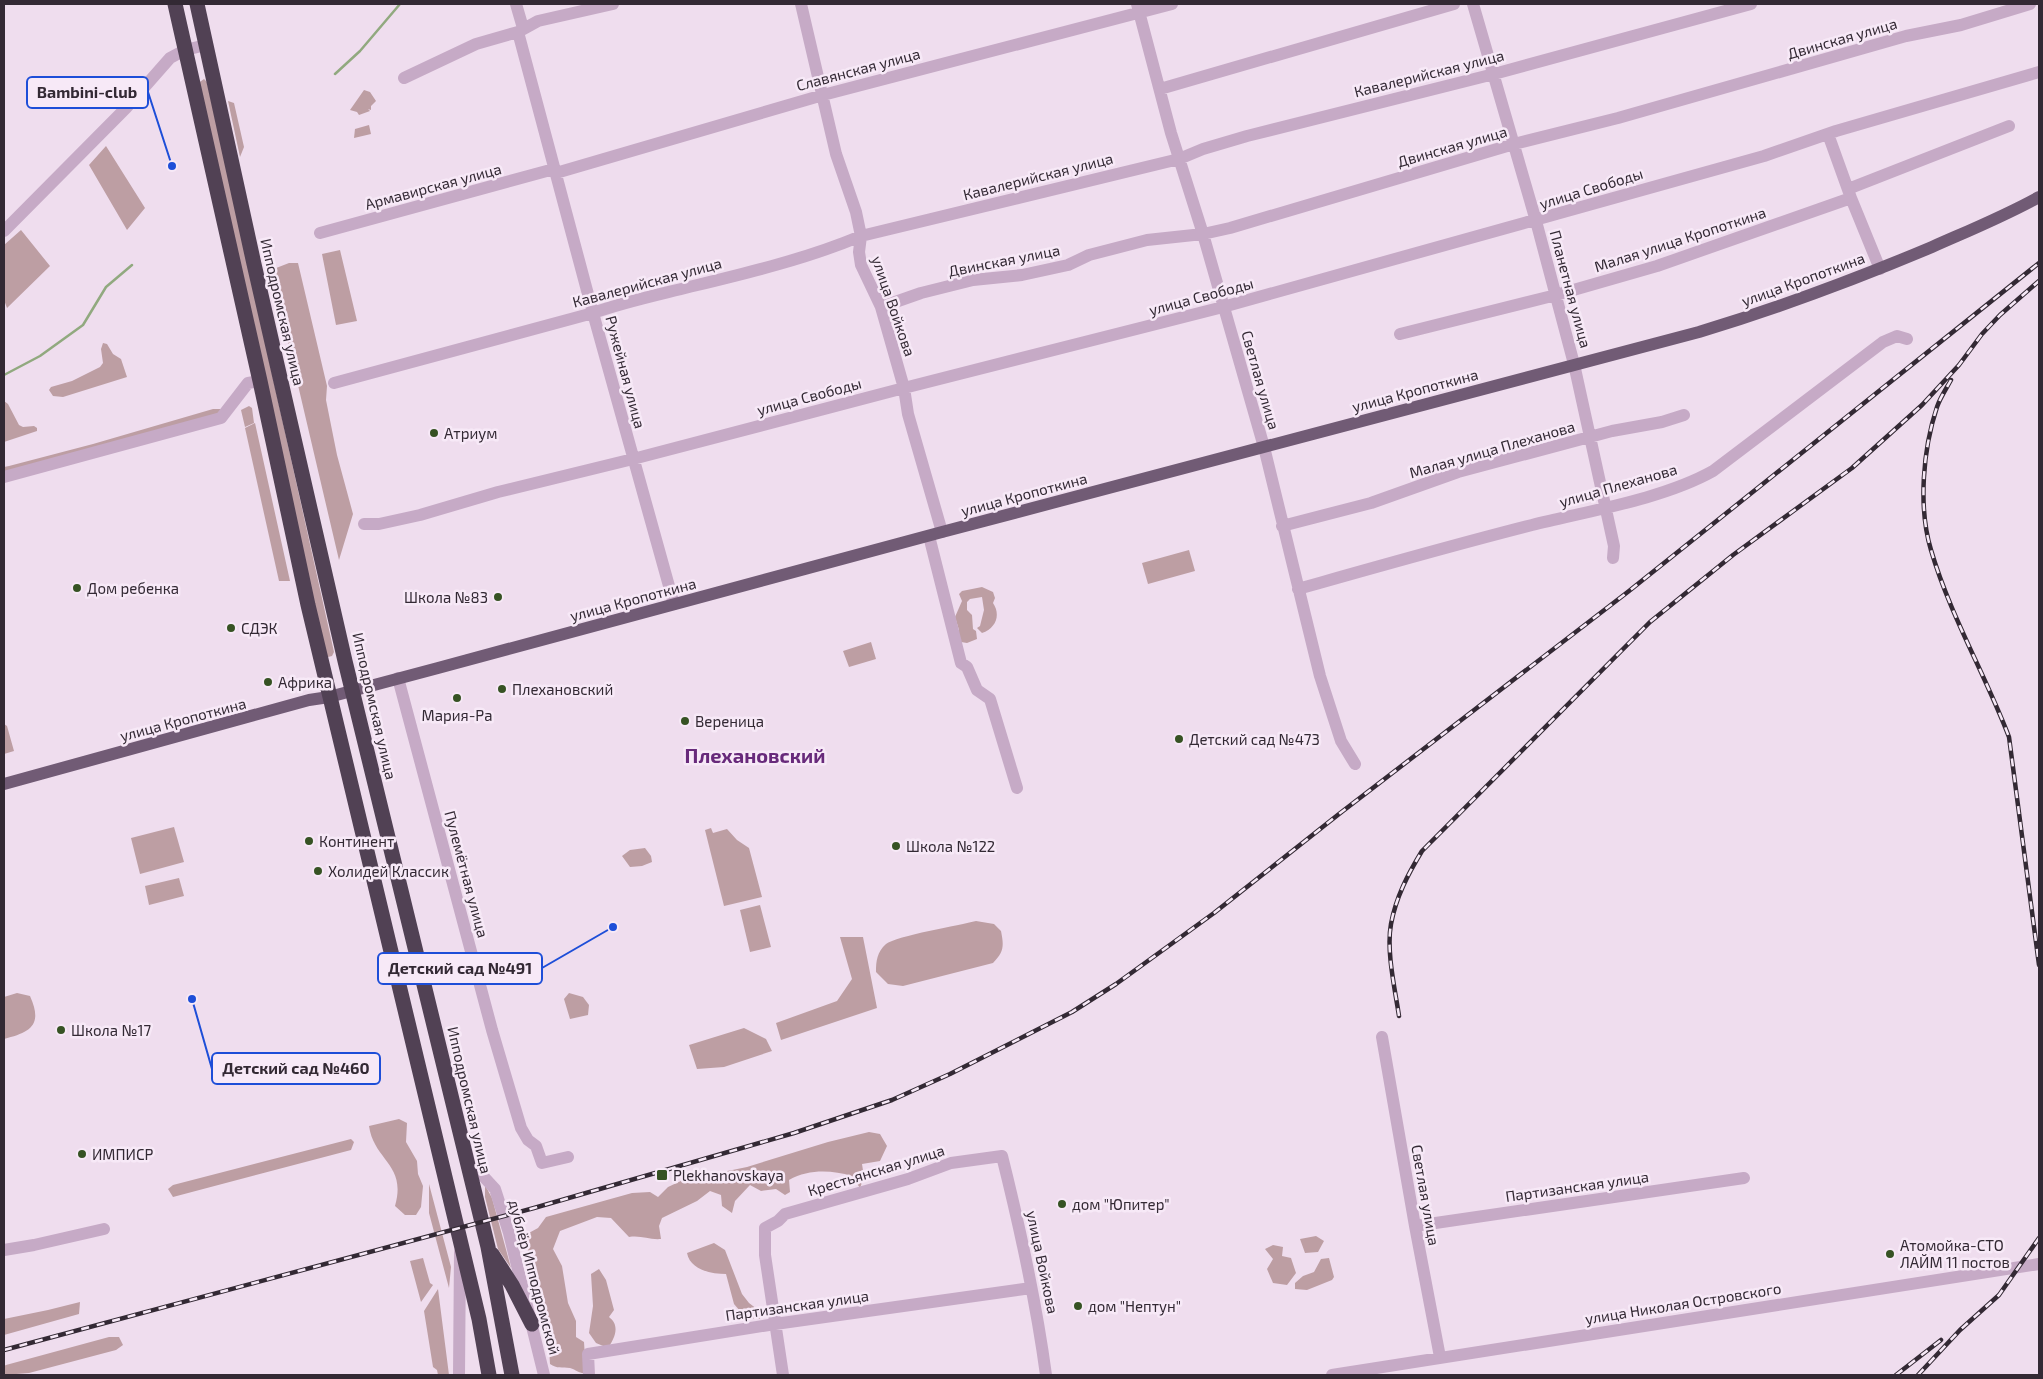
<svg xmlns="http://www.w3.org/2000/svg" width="2043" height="1379" viewBox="0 0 2043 1379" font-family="'Exo 2',sans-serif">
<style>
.green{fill:#bd9ea3}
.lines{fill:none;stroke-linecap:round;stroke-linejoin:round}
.stream{stroke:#91a97f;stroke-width:2.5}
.minor{stroke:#c6aac6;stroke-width:12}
.major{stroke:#715b75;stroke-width:12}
.highway{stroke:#514154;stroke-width:15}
.rail-casing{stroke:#332934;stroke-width:4.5}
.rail{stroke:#f7e9f7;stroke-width:2.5;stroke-dasharray:8;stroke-linecap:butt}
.poi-dot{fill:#365223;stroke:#f7e9f7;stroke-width:2}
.labels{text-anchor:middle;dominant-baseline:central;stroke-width:5;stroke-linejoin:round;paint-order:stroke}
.street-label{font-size:15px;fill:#332934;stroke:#f7e9f7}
.poi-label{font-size:15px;fill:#332934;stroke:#f7e9f7;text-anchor:start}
.district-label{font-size:20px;font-weight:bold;fill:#682a7b;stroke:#f7e9f7}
.leader{fill:none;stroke:#1d4ed8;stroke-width:2}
.callout-dot{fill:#1d4ed8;stroke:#f7e9f7;stroke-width:2}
.callout{fill:#f7e9f7;stroke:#1d4ed8;stroke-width:2}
.callout-label{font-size:16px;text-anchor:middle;font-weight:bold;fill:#332934}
</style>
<rect width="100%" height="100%" fill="#efddee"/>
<!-- green -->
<path class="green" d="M204 79 207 82 334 652 332 656 328 657 324 654 197 84Z
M364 90 370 92 376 101 371 106V110L368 109 370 111 359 115 357 112 350 110Z
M228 101 234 103 244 147 240 157Z
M369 125 371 134 354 138 355 129Z
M106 146 145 208 127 230 89 165Z
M21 230 50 266 7 308 4 300V245Z
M340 250 357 321 336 325 322 254Z
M289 263H298L327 386 326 400 337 455 353 514 339 560 271 270Z
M103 343 107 344 113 354 121 359 127 377 63 397 53 396 49 390 51 387 72 381 100 367 103 363 101 349Z
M4 401 8 404 19 425 23 427 34 426 37 428V431L4 442Z
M249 406 252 408 254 423 245 427 241 410Z
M213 409H220L221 413 4 474V467L9 466 93 444Z
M255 423 290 581H279L245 428Z
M1189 550 1195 571 1148 584 1142 563Z
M982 587 993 592 995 598 993 603C1001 615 996 628 982 633L977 628 980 626 984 610 982 597 970 599 967 602V610L972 615 973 629 976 631 977 639 967 643 961 642 959 639V630L955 617 962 601 959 594 962 591Z
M871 642 876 659 849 667 843 651Z
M4 724 7 726 14 751 4 754Z
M174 827 184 862 140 874 131 838Z
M711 828 713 833 727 829 737 840 749 848 762 897 724 906 705 830Z
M645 848 651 856 652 862 642 866 630 867 622 856 630 850Z
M179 878 184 896 149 905 145 886Z
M760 905 771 947 750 952 740 910Z
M976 921 994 924 1001 931C1004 946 1004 952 993 963L903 986 888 984 876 972C876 961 877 952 886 944 896 936 961 925 976 921Z
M840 937H863L877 1008 781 1040 776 1023 837 1001 852 979Z
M17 993 30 996C43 1025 31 1032 4 1039V997Z
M569 993 583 997 589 1005 588 1015 570 1019 564 999Z
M744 1028 766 1039 772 1051 724 1067 697 1069 689 1045Z
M399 1119 407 1123 406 1142 417 1161 418 1174 423 1186 421 1207 416 1215H405L395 1206C407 1164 374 1161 369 1126Z
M869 1132 880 1134 887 1146 880 1161 862 1164 864 1177 860 1188 852 1176C831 1170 809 1169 789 1180L790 1192 785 1195 776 1189 761 1191 750 1185 735 1201 732 1213 722 1206 721 1195 710 1191 697 1201 662 1218 659 1226 661 1239C649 1240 641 1235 629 1237L611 1218 597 1217 560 1231 553 1249 562 1266 568 1303 576 1321V1337L584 1342 586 1373C579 1374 577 1370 570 1368 562 1367 557 1369 550 1364L549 1349 530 1257 525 1242 527 1234 538 1228 546 1217 632 1193 650 1192 658 1197 668 1187 683 1180H699L713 1174 747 1167 828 1142Z
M351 1139 354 1142 351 1150 173 1197 168 1189 173 1185Z
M429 1184 451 1267 449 1288 429 1213Z
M485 1185 492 1198 511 1268 498 1249 485 1197Z
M1316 1236 1324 1241 1318 1252 1305 1253 1300 1239Z
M714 1243 725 1250 742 1294 749 1303 761 1312 760 1319 746 1318 734 1304 726 1274C712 1274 690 1270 687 1253Z
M1273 1245 1283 1247 1282 1256 1291 1258 1296 1273 1287 1285 1273 1283 1267 1269 1273 1259 1265 1249Z
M423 1258 430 1283 433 1285 421 1302 410 1261Z
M1329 1258 1334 1277 1332 1280 1307 1290 1295 1289V1283L1303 1276 1314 1272 1321 1259Z
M599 1269 606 1280 614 1310 609 1317C621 1326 614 1339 608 1348L596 1343 589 1333 593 1306 591 1274Z
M438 1289 449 1375H438L437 1370 433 1367 424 1311Z
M80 1302 79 1314 4 1335V1319L48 1310Z
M109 1337H119L123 1345 116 1350 29 1373 4 1375V1366L6 1365Z"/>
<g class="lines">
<!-- stream -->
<path class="stream" d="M335 74 360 51 400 4
M4 375 40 356 83 325 106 287 132 265"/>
<!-- minor -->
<path class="minor" d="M516 4 523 28
M801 4 836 154 856 212 861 236 859 252 861 265 881 307 904 388 908 414 942 532
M1137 4 1171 133 1203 234 1264 447 1320 676 1341 741 1355 764
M1473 4 1536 221 1574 364 1614 546 1613 558
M518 32 593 313 674 604
M404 78 476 44 518 32 538 21 613 4
M1160 89 1454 4
M1828 134 1851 198 1880 269
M556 173 823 95 1172 4
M1848 189 2009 126
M4 231 126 108 170 58 185 50 206 45
M320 233 554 169
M881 307 921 293 973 280 1022 275 1068 265 1089 255 1147 240 1203 234 1230 228 1514 144 1618 118 1906 36 1961 25 2030 4
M1400 334 1556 295 1657 266 1851 198
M334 383 593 313C624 302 657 295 689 287 747 273 806 259 861 236L1179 159 1203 149 1247 136 1494 74 1751 4
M4 477 221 418 248 383 260 381
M364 524H379L420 515 498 492 633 459 904 388 1223 307 1764 156 1836 131 2039 72
M1282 526 1371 503 1458 472 1612 431 1662 422 1684 415
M929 536 961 663 967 667 977 690 990 699 1017 788
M1298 589C1376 567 1453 545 1532 525 1588 511 1663 499 1713 471L1883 342 1897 336 1907 339
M398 678 492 1030 521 1128 528 1140 536 1146 542 1163 568 1157
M1382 1037 1415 1226 1440 1357
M469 1170 483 1176 495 1189 509 1233 544 1375
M1415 1226 1744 1178
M4 1250 34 1245 104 1229
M459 1375 460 1252
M589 1375 588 1354 775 1324 1031 1288
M783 1375 765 1255V1228L778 1221 785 1214 908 1179 951 1163 1002 1156C1020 1228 1036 1301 1046 1375
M1332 1375 2039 1264"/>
<!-- major -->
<path class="major" d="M4 784 309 700 329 697 438 668 942 532 1699 332C1778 308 1856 279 1932 247 1968 231 2005 216 2039 197"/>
<!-- highway -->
<path class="highway" d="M175 4 260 381 308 605 479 1319 489 1375
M197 4 254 264 345 661 488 1247 512 1375
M492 1254 512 1285 532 1324"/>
<defs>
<path id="rail" d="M1951 380C1946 389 1940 398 1937 407 1923 449 1918 507 1931 550 1950 615 1985 674 2009 737L2039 965
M1399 1016C1395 989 1386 951 1391 924 1396 897 1408 874 1422 851L1650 622 1733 555 1852 468 1922 405 1959 365 1982 334 2000 315 2039 281
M4 1350 534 1208 794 1133 892 1100 950 1074 1072 1012 1116 984 1214 913 1339 814 1629 591 2039 263
M1896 1375 1941 1340
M1918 1375 1960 1330 1999 1295 2039 1238"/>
</defs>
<!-- rail casing -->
<use href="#rail" class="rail-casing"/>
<!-- rail -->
<use href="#rail" class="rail"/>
</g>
<!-- markers -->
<g class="poi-dot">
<circle cx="434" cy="433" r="5"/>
<circle cx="77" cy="588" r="5"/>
<circle cx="498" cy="597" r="5"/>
<circle cx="231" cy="628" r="5"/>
<circle cx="268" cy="682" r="5"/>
<circle cx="502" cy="689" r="5"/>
<circle cx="457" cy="698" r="5"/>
<circle cx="685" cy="721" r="5"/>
<circle cx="1179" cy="739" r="5"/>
<circle cx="309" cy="841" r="5"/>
<circle cx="896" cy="846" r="5"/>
<circle cx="318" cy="871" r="5"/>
<circle cx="61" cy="1030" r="5"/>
<circle cx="82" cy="1154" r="5"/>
<rect x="656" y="1169" width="12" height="12" rx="2.5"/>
<circle cx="1062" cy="1204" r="5"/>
<circle cx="1890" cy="1254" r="5"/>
<circle cx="1078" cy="1306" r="5"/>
</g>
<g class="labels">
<!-- street labels -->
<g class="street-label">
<text transform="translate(1842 38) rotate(-16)">Двинская улица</text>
<text transform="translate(858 69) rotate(-15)">Славянская улица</text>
<text transform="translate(1429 73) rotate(-14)">Кавалерийская улица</text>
<text transform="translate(1452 146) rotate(-16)">Двинская улица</text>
<text transform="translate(1038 176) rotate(-14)">Кавалерийская улица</text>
<text transform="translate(433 186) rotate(-15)">Армавирская улица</text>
<text transform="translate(1591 188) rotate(-17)">улица Свободы</text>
<text transform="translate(1680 239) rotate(-18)">Малая улица Кропоткина</text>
<text transform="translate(1004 260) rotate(-11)">Двинская улица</text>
<text transform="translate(1803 279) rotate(-20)">улица Кропоткина</text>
<text transform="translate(647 282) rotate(-15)">Кавалерийская улица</text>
<text transform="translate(1571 289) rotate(75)">Планетная улица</text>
<text transform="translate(1201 296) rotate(-15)">улица Свободы</text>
<text transform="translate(894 306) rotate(71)">улица Войкова</text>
<text transform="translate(283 312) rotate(77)">Ипподромская улица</text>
<text transform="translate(626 372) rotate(75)">Ружейная улица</text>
<text transform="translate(1261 380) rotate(74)">Светлая улица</text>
<text transform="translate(1415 390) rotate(-15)">улица Кропоткина</text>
<text transform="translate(809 396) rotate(-15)">улица Свободы</text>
<text transform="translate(1492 449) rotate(-16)">Малая улица Плеханова</text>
<text transform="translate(1618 485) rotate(-16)">улица Плеханова</text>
<text transform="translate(1024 494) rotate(-15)">улица Кропоткина</text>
<text transform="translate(633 599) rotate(-15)">улица Кропоткина</text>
<text transform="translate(375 706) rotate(77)">Ипподромская улица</text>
<text transform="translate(183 719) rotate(-15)">улица Кропоткина</text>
<text transform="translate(467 874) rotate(75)">Пулемётная улица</text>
<text transform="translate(470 1100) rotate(77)">Ипподромская улица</text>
<text transform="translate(876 1170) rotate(-17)">Крестьянская улица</text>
<text transform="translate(1577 1186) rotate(-8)">Партизанская улица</text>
<text transform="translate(1426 1195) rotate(80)">Светлая улица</text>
<text transform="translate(1043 1262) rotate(78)">улица Войкова</text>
<text transform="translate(535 1277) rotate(75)">дублёр Ипподромской</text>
<text transform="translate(1683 1303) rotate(-9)">улица Николая Островского</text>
<text transform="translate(797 1305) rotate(-8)">Партизанская улица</text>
</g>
<!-- poi labels -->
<g class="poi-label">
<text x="444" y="433">Атриум</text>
<text x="87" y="588">Дом ребенка</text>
<text x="488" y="597" text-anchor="end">Школа №83</text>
<text x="241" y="628">СДЭК</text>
<text x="278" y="682">Африка</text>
<text x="512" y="689">Плехановский</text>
<text x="457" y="715" text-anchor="middle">Мария-Ра</text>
<text x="695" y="721">Вереница</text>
<text x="1189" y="739">Детский сад №473</text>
<text x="319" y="841">Континент</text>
<text x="906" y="846">Школа №122</text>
<text x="328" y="871">Холидей Классик</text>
<text x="71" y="1030">Школа №17</text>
<text x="92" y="1154">ИМПИСР</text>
<text x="673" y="1175">Plekhanovskaya</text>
<text x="1072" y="1204">дом "Юпитер"</text>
<text x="1900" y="1245">Атомойка-СТО<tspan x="1900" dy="17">ЛАЙМ 11 постов</tspan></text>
<text x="1088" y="1306">дом "Нептун"</text>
</g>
<!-- district labels -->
<g class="district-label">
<text x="755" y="755">Плехановский</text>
</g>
</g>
<!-- callouts -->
<path class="leader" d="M172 166L148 92M613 927L542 968M192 999L212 1069"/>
<g class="callout-dot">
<circle cx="172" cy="166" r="5"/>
<circle cx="613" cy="927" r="5"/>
<circle cx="192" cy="999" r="5"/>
</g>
<g class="callout">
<rect x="27" y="77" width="121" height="31" rx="5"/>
<rect x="378" y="953" width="164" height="31" rx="5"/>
<rect x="212" y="1053" width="168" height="31" rx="5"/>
</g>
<g class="callout-label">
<text x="87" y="98">Bambini-club</text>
<text x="460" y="974">Детский сад №491</text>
<text x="296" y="1074">Детский сад №460</text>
</g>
<!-- border -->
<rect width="2043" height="1379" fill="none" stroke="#332934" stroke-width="10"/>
</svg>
